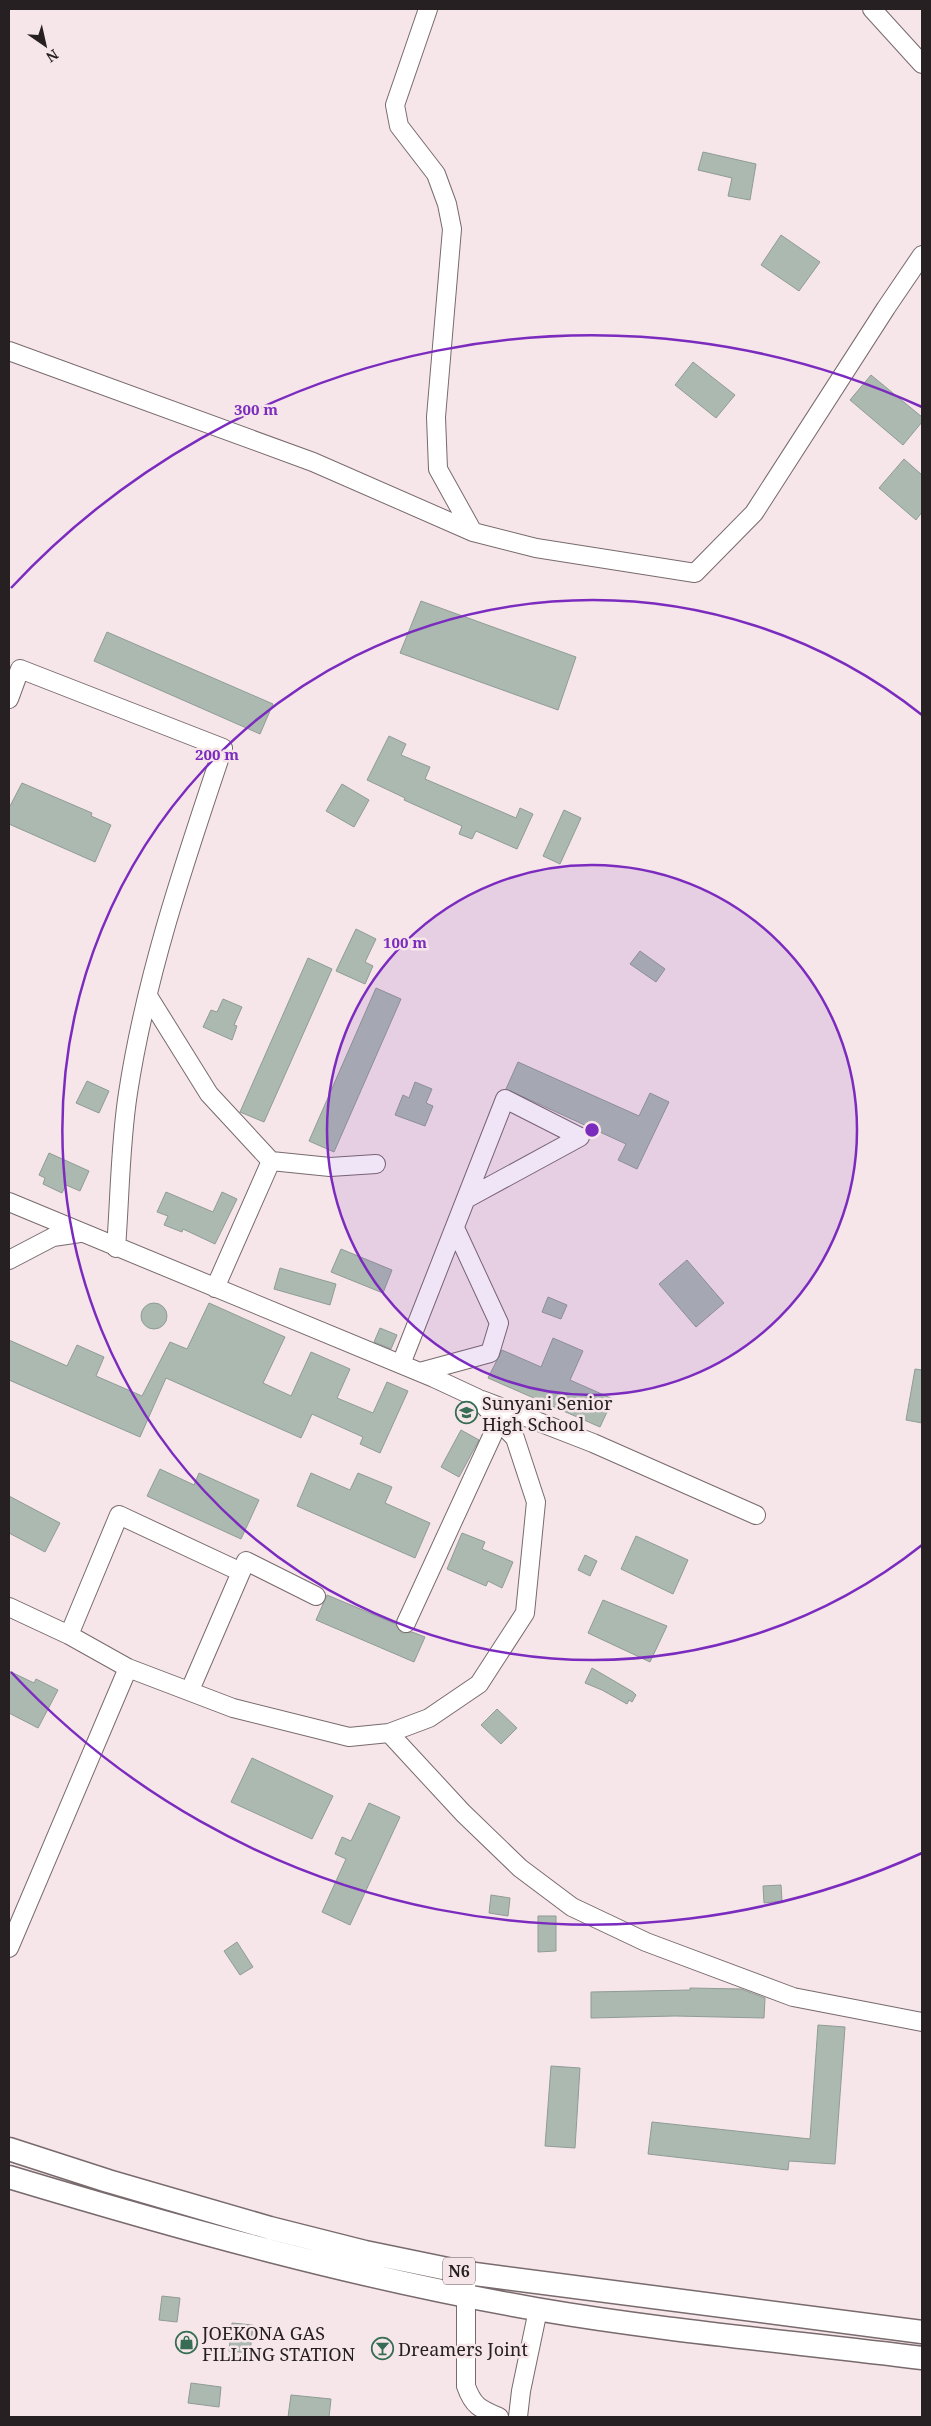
<svg xmlns="http://www.w3.org/2000/svg" width="931" height="2426" viewBox="0 0 931 2426" font-family="'Noto Serif',serif">
<style>
.building{fill:#abb9b1;stroke:#8f9c95}
.lines{fill:none;stroke-linecap:round;stroke-linejoin:round}
.minor-casing{stroke:#786a6d;stroke-width:20}
.major-casing{stroke:#786a6d;stroke-width:25}
.minor{stroke:#fff;stroke-width:18}
.major{stroke:#fff;stroke-width:22}
.ring{fill:none;stroke:#7b2cbf;stroke-width:2.5}
.labels{text-anchor:middle;dominant-baseline:central;stroke-width:5;stroke-linejoin:round;paint-order:stroke}
.shield{fill:#f6e6e9;stroke:#645b5e;stroke-width:1}
.shield-label{font-size:16px;font-weight:bold;fill:#262022}
.poi-label{font-size:18px;fill:#262022;stroke:#f6e6e9;text-anchor:start}
.centre{fill:#7b2cbf;stroke:#f6e6e9;stroke-width:2.5}
.ring-label{font-size:15px;text-anchor:middle;font-weight:bold;fill:#7b2cbf;stroke:#f6e6e9;stroke-width:5;stroke-linejoin:round;paint-order:stroke}
</style>
<rect width="100%" height="100%" fill="#f6e6e9"/>
<!-- building -->
<path class="building" d="M703 152 756 164 750 200 728 196 732 178 698 170Z
M781 235 820 262 799 291 761 265Z
M693 362 735 395 716 418 675 385Z
M871 375 922 417V422L903 445 850 400Z
M904 459 922 475V512L916 520 879 488Z
M421 601 576 657 558 710 400 653Z
M107 632 273 704 260 734 94 661Z
M389 736 406 744 401 755 430 767 425 779 516 818 520 808 533 814 517 849 476 831 472 839 459 834 462 826 404 800 405 798 367 780Z
M22 783 92 813 91 816 111 825 95 862 9 824V808Z
M342 784 369 800 354 827 326 811Z
M564 810 581 818 560 864 543 856Z
M356 929 376 939 365 962 373 966 365 984 336 971Z
M640 951 665 969 656 982 630 964Z
M308 958 332 969 264 1122 240 1112Z
M376 988 401 999 334 1152 309 1141Z
M223 999 242 1007 234 1025 237 1026 232 1040 203 1027 211 1010 217 1012Z
M518 1062 639 1116 650 1093 669 1102 637 1169 618 1160 626 1144 506 1089Z
M87 1081 109 1091 99 1113 76 1103Z
M415 1082 432 1089 426 1103 433 1106 425 1126 395 1115 403 1095 409 1098Z
M49 1153 89 1171 80 1191 66 1185 62 1193 43 1184 45 1178 39 1175Z
M166 1192 213 1212 222 1192 237 1199 215 1244 183 1229 182 1232 164 1225 168 1216 157 1212Z
M341 1249 392 1270 383 1293 331 1272Z
M687 1260 724 1303 696 1327 659 1284Z
M280 1268 336 1284 330 1305 274 1289Z
M548 1297 567 1305 561 1319 542 1312Z
M209 1303 285 1337 263 1383 291 1396 311 1352 350 1369 337 1398 373 1413 387 1382 408 1391 380 1453 360 1444 363 1437 312 1414 301 1438 166 1378 140 1437 9 1380V1340L67 1366 77 1345 104 1357 96 1376 142 1396 170 1342 187 1349Z
M141 1316a13 13 0 1 1 26 0a13 13 0 1 1-26 0Z
M380 1328 397 1335 391 1349 374 1342Z
M553 1338 583 1351 570 1380 613 1399 600 1427 488 1378 502 1350 541 1367Z
M915 1369 922 1370V1423L906 1420Z
M461 1430 479 1440 459 1477 441 1467Z
M160 1469 194 1485 199 1473 259 1500 241 1539 147 1496Z
M311 1473 350 1490 358 1473 392 1487 385 1503 430 1523 415 1558 297 1506Z
M9 1496 60 1523 45 1552 9 1533Z
M462 1533 485 1542 482 1549 513 1562 502 1588 488 1581 486 1586 447 1569Z
M636 1536 688 1560 673 1594 621 1569Z
M585 1555 597 1561 590 1576 578 1570Z
M327 1595 396 1624 402 1633 412 1632 425 1637 414 1662 316 1620Z
M603 1600 667 1626 650 1662 588 1633Z
M592 1668 633 1692 636 1695 632 1702 629 1700 627 1704 602 1690 585 1683Z
M9 1671 34 1683 36 1679 58 1690 38 1728 9 1713Z
M497 1709 517 1728 501 1744 481 1725Z
M252 1758 333 1796 312 1839 231 1802Z
M369 1803 400 1817 350 1925 322 1912 346 1859 335 1854 342 1837 351 1841Z
M781 1885 782 1901 764 1903 763 1886Z
M491 1895 510 1898 508 1916 489 1913Z
M538 1916H556V1951L538 1952Z
M237 1942 253 1967 240 1975 224 1951Z
M690 1988 741 1989 765 1998 764 2018 675 2016 591 2018V1992L690 1990Z
M818 2025 845 2027 835 2164 789 2161 788 2170 648 2154 652 2122 810 2139Z
M551 2066 580 2068 575 2148 545 2146Z
M162 2296 180 2298 177 2322 159 2320Z
M232 2323 253 2325 250 2353 229 2351Z
M191 2383 221 2387 219 2407 188 2403Z
M291 2395 331 2399 329 2417H288Z"/>
<g class="lines">
<defs>
<path id="minor" d="M428 9 395 105 399 126 436 174 447 204 452 229 436 417 438 469 473 532
M872 9 922 64
M9 351 313 462 473 532 536 548 695 573 754 513 886 308 922 255
M9 699 20 669 223 748C185 861 146 975 128 1093 120 1144 120 1197 116 1248
M148 996 209 1094 271 1161 215 1288
M271 1161 330 1167 376 1164
M9 1202 434 1378 477 1398 515 1438 536 1502 525 1613 479 1684 429 1718 389 1733 349 1737 233 1708 128 1668 69 1635 9 1607
M9 1260 53 1237 80 1233
M401 1364 505 1099 580 1137 466 1199
M420 1372 490 1353 499 1323 455 1228
M482 1400 593 1443 756 1515
M241 1572 246 1561 316 1596
M406 1623 499 1421
M69 1635 119 1515 241 1572 190 1690
M389 1733 463 1813 520 1868 572 1907 646 1942 793 1997 922 2022
M9 1948 128 1668
M466 2283V2386C473 2406 480 2409 499 2417
M518 2417 521 2391 538 2310"/>
<path id="major" d="M9 2149 108 2181 270 2228 365 2252 467 2273 922 2332
M9 2177C182 2229 357 2278 536 2309 664 2331 794 2342 922 2358"/>
</defs>
<!-- minor casing -->
<use href="#minor" class="minor-casing"/>
<!-- major casing -->
<use href="#major" class="major-casing"/>
<!-- minor -->
<use href="#minor" class="minor"/>
<!-- major -->
<use href="#major" class="major"/>
</g>
<!-- distance rings -->
<circle cx="592" cy="1130" r="265" fill="#7b2cbf" fill-opacity=".12"/>
<g class="ring">
<circle cx="592" cy="1130" r="265"/>
<path d="M922 1545A530 530 0 1 1 922 715"/>
<path d="M922 1853A795 795 0 0 1 11 1672M11 588A795 795 0 0 1 922 407"/>
</g>
<!-- icons -->
<defs>
<symbol id="school-ring" viewBox="-11 -11 22 22"><circle r="9.5" fill="#f6e6e9" stroke="#366d54" stroke-width="1.5"/><path d="M0-5L7-2L0 1L-7-2ZM-4 1L0 2.5L4 1V4Q0 6-4 4Z" fill="#366d54"/></symbol>
<symbol id="shop-ring" viewBox="-11 -11 22 22"><circle r="9.5" fill="#f6e6e9" stroke="#366d54" stroke-width="1.5"/><path d="M-5-2.5h2.3a2.7 3.5 0 0 1 5.4 0H5L5.5 6h-11ZM-1.5-2.5h3a1.5 2.3 0 0 0-3 0Z" fill="#366d54"/></symbol>
<symbol id="bar-ring" viewBox="-11 -11 22 22"><circle r="9.5" fill="#f6e6e9" stroke="#366d54" stroke-width="1.5"/><path d="M-6-5H6L.8 .8V4.5H3.5V6h-7V4.5H-.8V.8Z" fill="#366d54"/></symbol>
</defs>
<g fill-rule="evenodd">
<use href="#school-ring" x="454" y="1400" width="25" height="25"/>
<use href="#shop-ring" x="174" y="2330" width="25" height="25"/>
<use href="#bar-ring" x="370" y="2336" width="25" height="25"/>
</g>
<g class="labels">
<!-- shield labels -->
<rect class="shield" x="443" y="2257.5" width="32" height="27" rx="4"/>
<g class="shield-label">
<text x="459" y="2271">N6</text>
</g>
<!-- poi labels -->
<g class="poi-label">
<text x="482" y="1403">Sunyani Senior<tspan x="482" dy="21">High School</tspan></text>
<text x="202" y="2333">JOEKONA GAS<tspan x="202" dy="21">FILLING STATION</tspan></text>
<text x="398" y="2349">Dreamers Joint</text>
</g>
</g>
<circle cx="592" cy="1130" r="8" class="centre"/>
<g class="ring-label">
<text x="256" y="415">300 m</text>
<text x="217" y="760">200 m</text>
<text x="405" y="948">100 m</text>
</g>
<!-- border -->
<rect width="931" height="2426" fill="none" stroke="#262022" stroke-width="20"/>
<!-- north arrow -->
<g transform="translate(45 45) rotate(146)" stroke="#f6e6e9" stroke-width="4" paint-order="stroke">
<path d="M0-4L9 19L0 12L-9 19Z" fill="#262022"/>
<text y="-8" font-size="14" font-weight="bold" text-anchor="middle" fill="#262022">N</text>
</g>
</svg>
